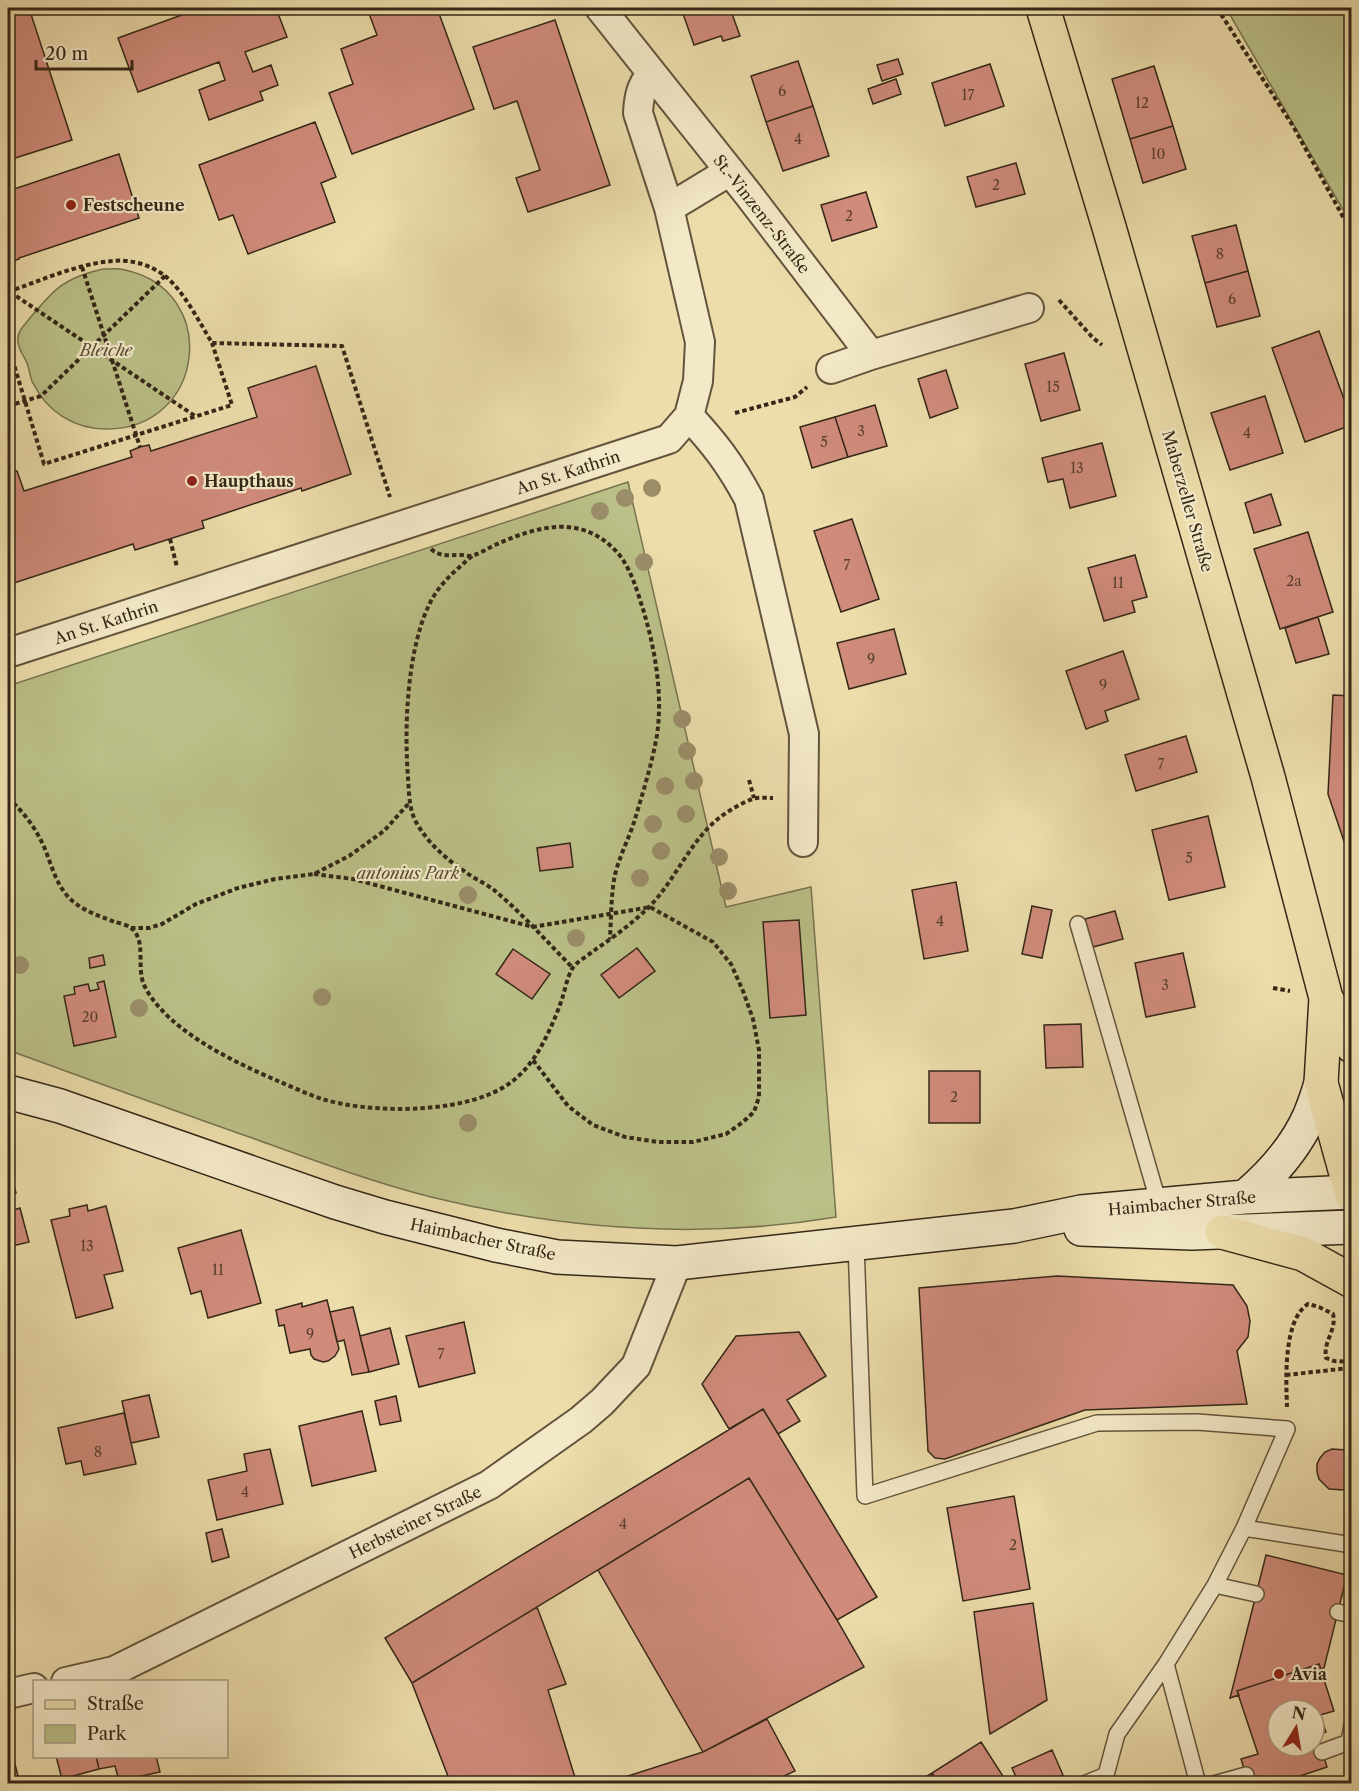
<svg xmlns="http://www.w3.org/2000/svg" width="1359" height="1791" viewBox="0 0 1359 1791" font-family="'Libre Caslon Text',serif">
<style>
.green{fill:#bac087;stroke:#77744f;stroke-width:1.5}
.building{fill:#d08b7b;stroke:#342717;stroke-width:1.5;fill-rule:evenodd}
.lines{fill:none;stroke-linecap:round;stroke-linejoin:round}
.service-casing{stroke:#62543c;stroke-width:18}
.minor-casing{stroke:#62543c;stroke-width:32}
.secondary-casing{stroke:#342717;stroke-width:36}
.primary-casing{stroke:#342717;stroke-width:36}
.path{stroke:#342717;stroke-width:4;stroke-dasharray:4.5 3;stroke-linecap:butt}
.service{stroke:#f3e9c8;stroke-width:15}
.minor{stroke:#f3e9c8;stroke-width:28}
.secondary{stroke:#f3e9c8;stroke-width:33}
.primary{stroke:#ecddab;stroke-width:33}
.tree{fill:#9a8e69}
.poi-dot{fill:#8f2418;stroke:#f3e9c8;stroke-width:2}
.labels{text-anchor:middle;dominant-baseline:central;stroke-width:4.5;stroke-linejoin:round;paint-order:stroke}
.number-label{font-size:14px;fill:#5b4030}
.poi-label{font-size:16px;font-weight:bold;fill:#342717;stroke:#f3e9c8;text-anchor:start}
.street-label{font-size:16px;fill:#342717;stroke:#f3e9c8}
.park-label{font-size:16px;font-style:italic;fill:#564d33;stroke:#f3e9c8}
</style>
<rect width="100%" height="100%" fill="#ecddab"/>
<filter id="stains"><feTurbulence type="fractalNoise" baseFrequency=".00333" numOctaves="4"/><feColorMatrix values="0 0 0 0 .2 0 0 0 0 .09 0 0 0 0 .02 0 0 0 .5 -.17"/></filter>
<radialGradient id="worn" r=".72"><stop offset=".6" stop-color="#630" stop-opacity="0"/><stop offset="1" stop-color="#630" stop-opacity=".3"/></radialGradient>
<!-- green -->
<path class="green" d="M1226 8H1351V219L1342 208Z
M103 269C110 269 118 268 125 270 222 291 205 430 106 429 75 429 47 412 33 383 30 378 30 372 28 366 26 357 18 351 18 341 17 331 24 326 30 318 55 288 64 278 103 269Z
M628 482 726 907 811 887 836 1217C700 1240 565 1230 431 1197 372 1182 313 1160 255 1139 172 1110 90 1080 8 1050V686Z"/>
<!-- building -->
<path class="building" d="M8 8H29L72 140 12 159 8 146Z
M172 8H188L174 13Z
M201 8H276L287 37 245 52 253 72 271 65 278 85 260 92 263 100 209 120 199 90 225 80 219 62 138 92 118 38Z
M367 8H437L474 109 352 154 329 93 353 84 341 49 377 35Z
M681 8H730L740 36 723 41 721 36 694 45Z
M555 20 610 185 528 212 516 178 540 170 517 101 494 109 473 47Z
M898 59 903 74 882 81 877 65Z
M798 61 813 106 766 122 751 76Z
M990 64 1004 106 945 126 932 83Z
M1154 66 1173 126 1130 139 1112 79Z
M896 79 901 94 873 104 868 89Z
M813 106 829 156 783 171 766 122Z
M315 122 336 177 321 183 335 222 248 254 233 215 219 220 199 165Z
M1173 126 1186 169 1143 183 1130 139Z
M119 154 139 218 19 258V259L8 263V191Z
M1016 163 1025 194 976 207 967 177Z
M866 192 877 227 832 241 821 205Z
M1236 225 1248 271 1205 283 1192 236Z
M1248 271 1260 316 1217 327 1205 283Z
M1319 331 1352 421V425L1305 442 1272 348Z
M1064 353 1080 410 1041 421 1025 364Z
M316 366 351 474 302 491 301 488 202 521 204 528 135 550 133 544 8 585V463L11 473 17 471 24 491 132 457 130 451 140 447 149 445 151 451 257 417 248 388Z
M946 370 958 408 930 418 918 379Z
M1265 396 1283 453 1230 470 1211 413Z
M875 405 887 446 848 457 835 417Z
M835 417 848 457 812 468 800 427Z
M1102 443 1116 496 1070 508 1063 479 1048 482 1042 458Z
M1271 494 1281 525 1254 533 1245 503Z
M852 519 879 599 841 612 814 531Z
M1308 532 1333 612 1280 629 1254 549Z
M1135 555 1147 597 1132 601 1135 612 1104 621 1088 568Z
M1318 617 1329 654 1296 663 1285 628Z
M894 629 906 674 849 689 837 643Z
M1123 651 1139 699 1105 711 1108 721 1086 729 1066 671Z
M1333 695 1352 696V865L1328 794Z
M1186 736 1197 772 1136 791 1125 755Z
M1208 816 1225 887 1169 900 1152 830Z
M570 843 573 867 540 871 537 848Z
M956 882 968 951 924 959 912 890Z
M1032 906 1052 910 1042 958 1022 954Z
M1115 911 1123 939 1093 947 1085 919Z
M799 920 806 1015 770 1018 763 922Z
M637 948 655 971 619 998 601 975Z
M513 949 550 974 532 999 496 974Z
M1183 953 1195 1007 1146 1017 1135 963Z
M103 955 105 965 90 968 89 958Z
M104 981 116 1037 74 1046 64 996 75 994 74 987 88 984 90 991 99 989 97 983Z
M1081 1024 1083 1067 1046 1068 1044 1025Z
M929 1071H980V1123H929Z
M10 1171 16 1193 10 1194 14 1210 20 1208 29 1242 8 1247V1172Z
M87 1205 88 1211 106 1206 123 1271 104 1275 113 1308 76 1318 51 1220 70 1216 69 1209Z
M241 1230 261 1303 208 1318 201 1291 191 1294 178 1248Z
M1057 1276 1233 1285 1247 1306 1250 1321 1248 1337 1237 1351 1247 1404 1085 1410 945 1459 935 1458 928 1451 919 1288Z
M327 1300 339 1349 335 1356 328 1361 323 1362 314 1359 311 1355 310 1349 290 1353 284 1325 279 1326 276 1310 302 1303V1307Z
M353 1307 369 1372 352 1375 344 1340 337 1342 330 1312Z
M464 1322 475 1373 419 1387 406 1336Z
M390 1328 399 1364 369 1372 360 1336Z
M799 1332 826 1376 787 1400 800 1421 778 1434 763 1409 729 1429 702 1384 736 1336Z
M149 1395 159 1437 131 1443 122 1401Z
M396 1396 401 1421 380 1425 375 1401Z
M763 1409 877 1597 837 1620 749 1478 412 1683 385 1638Z
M362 1411 376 1471 312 1486 299 1426Z
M124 1413 136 1464 84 1475 81 1461 66 1464 58 1428Z
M270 1449 283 1504 217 1520 208 1480 247 1471 244 1454Z
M1332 1449 1346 1450 1352 1453V1485L1344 1490 1329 1489 1319 1479 1317 1472V1464L1320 1458 1325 1452Z
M749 1478 837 1620 864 1667 703 1752 598 1570Z
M1014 1496 1030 1589 963 1601 947 1508Z
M222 1529 229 1557 212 1562 206 1533Z
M1266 1555 1347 1575 1324 1668 1321 1669 1319 1664 1237 1691 1239 1695 1230 1698Z
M1033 1603 1047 1700 990 1734 974 1612Z
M537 1607 566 1684 548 1690 577 1784H451L412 1683Z
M1319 1664 1334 1711 1320 1715 1326 1732 1317 1735 1327 1767 1276 1784H1249L1241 1759 1258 1754 1237 1691ZM1278 1710H1314V1746H1278Z
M767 1719 795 1771 767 1784H603L703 1752Z
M9 1740 20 1784H8V1741Z
M981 1742 1008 1784H939L932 1773Z
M1052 1750 1063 1775 1043 1784H1019L1012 1768Z
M56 1756H96L99 1769 62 1779Z
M96 1756H156L160 1772 119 1781 115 1766 99 1769Z
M932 1773 939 1784H914Z"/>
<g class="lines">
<defs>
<path id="service" d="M1078 924 1159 1204
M856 1244 865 1496 1097 1423 1197 1422 1287 1429 1244 1528 1215 1585 1166 1664 1117 1734 1106 1775V1784
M1244 1528 1352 1545
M1215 1585 1256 1594
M1338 1612 1352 1615
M1166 1664 1198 1784
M1322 1752 1349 1742 1352 1725
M1084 1784 1106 1775
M1214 1784 1246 1775"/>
<path id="minor" d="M600 8 748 194 871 355 1029 308
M669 208 730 171
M831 369 871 355
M689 416C715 444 731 465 749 499L804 734 803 842
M8 653 669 439 689 416 698 381 700 342 669 208 638 113C639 95 641 88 651 73
M66 1682 114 1671 489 1485 581 1420 602 1402 636 1366 677 1263
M8 1694 34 1688"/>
<path id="secondary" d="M8 1092 60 1106 335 1202 385 1217 496 1245 557 1257 677 1263 1014 1226 1081 1212 1245 1197 1352 1192
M1245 1197C1271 1175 1296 1147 1310 1115 1314 1105 1318 1094 1321 1083
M1081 1229 1192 1233 1352 1227"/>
<path id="primary" d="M1043 8 1109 227 1268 777 1326 998 1352 1046
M1326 998 1321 1083 1352 1195
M1222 1232 1303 1254 1352 1281"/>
</defs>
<!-- service casing -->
<use href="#service" class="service-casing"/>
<!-- minor casing -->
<use href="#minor" class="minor-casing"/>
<!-- secondary casing -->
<use href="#secondary" class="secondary-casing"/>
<!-- primary casing -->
<use href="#primary" class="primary-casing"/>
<!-- path -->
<path class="path" d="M1217 8 1293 126 1352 233
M82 267 140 447
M8 292C39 281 80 263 113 261 131 259 151 265 165 276 183 290 200 323 212 343L342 346 390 497
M10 292 195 416
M1059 300 1093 338 1102 345
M8 345 44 464 232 405 212 343
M8 406 41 396 165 276
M735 413 795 397 807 387
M170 539 177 567
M431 549C440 557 449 555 461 555 465 555 470 557 474 555 481 553 488 548 495 545 535 527 578 514 613 548 630 564 636 588 643 609 655 649 663 693 657 735 652 764 643 792 635 819 629 839 617 861 614 880 611 899 611 920 610 939
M472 556C455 571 440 583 430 603 407 649 404 727 408 778 409 793 409 809 416 822 427 842 445 858 464 871 473 878 485 883 494 890 522 913 547 942 572 967
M749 780 754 798
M8 798C24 812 37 830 45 849 51 864 55 880 65 893 77 909 97 915 115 922 119 923 126 925 130 927 148 940 135 968 145 987 168 1031 234 1062 278 1081 292 1087 307 1094 322 1099 369 1113 445 1113 490 1094 507 1087 521 1076 531 1062 543 1047 556 1017 562 999 565 990 567 978 572 969 576 962 586 957 592 952 612 938 633 923 650 906 676 879 690 841 719 818 728 811 742 803 752 799 758 797 766 798 773 798
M314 874 353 879 533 927 650 907 713 942 731 964 743 991 753 1019 759 1050V1097L754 1112 743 1122 726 1134 693 1142H658L625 1137 593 1125 568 1106 533 1060
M131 928H149L162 924 196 904 238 888 275 879 314 874 349 856 384 831 409 803
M1273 988 1290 991
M1286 1375 1350 1368 1352 1366
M1287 1407C1286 1380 1283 1320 1308 1304L1319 1307 1333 1314C1337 1330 1323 1341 1326 1358L1334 1361 1352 1362"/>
<!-- service -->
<use href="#service" class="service"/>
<!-- minor -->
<use href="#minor" class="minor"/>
<!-- secondary -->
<use href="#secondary" class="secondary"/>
<!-- primary -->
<use href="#primary" class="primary"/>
</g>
<!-- trees -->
<g class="tree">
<circle cx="652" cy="488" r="9"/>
<circle cx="625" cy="498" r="9"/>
<circle cx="600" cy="511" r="9"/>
<circle cx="644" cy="562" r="9"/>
<circle cx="682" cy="719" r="9"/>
<circle cx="687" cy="751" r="9"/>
<circle cx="694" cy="781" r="9"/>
<circle cx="665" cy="786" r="9"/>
<circle cx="686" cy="814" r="9"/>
<circle cx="653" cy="824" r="9"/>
<circle cx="661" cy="851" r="9"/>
<circle cx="719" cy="857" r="9"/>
<circle cx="640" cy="878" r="9"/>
<circle cx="728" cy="891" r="9"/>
<circle cx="468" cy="895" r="9"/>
<circle cx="576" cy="938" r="9"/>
<circle cx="20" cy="965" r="9"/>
<circle cx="322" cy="997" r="9"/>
<circle cx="139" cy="1008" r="9"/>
<circle cx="468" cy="1123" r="9"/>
</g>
<!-- markers -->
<g class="poi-dot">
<circle cx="71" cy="205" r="6"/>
<circle cx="192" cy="481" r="6"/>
<circle cx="1279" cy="1674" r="6"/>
</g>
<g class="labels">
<!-- number labels -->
<g class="number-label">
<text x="782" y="91">6</text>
<text x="968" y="95">17</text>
<text x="1142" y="103">12</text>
<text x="798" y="139">4</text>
<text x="1158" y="154">10</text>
<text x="996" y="185">2</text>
<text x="849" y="216">2</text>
<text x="1220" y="254">8</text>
<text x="1232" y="299">6</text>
<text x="1053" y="387">15</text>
<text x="861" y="431">3</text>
<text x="1247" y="433">4</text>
<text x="824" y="442">5</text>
<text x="1077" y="468">13</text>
<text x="847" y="565">7</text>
<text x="1294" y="581">2a</text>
<text x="1118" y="583">11</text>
<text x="871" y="659">9</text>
<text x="1103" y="685">9</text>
<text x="1161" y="764">7</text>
<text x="1189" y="858">5</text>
<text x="940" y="921">4</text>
<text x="1165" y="985">3</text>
<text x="90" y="1017">20</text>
<text x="954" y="1097">2</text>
<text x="87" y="1246">13</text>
<text x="218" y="1270">11</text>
<text x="310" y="1334">9</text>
<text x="441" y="1354">7</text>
<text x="98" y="1452">8</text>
<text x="245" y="1492">4</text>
<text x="623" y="1524">4</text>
<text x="1013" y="1545">2</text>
</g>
<!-- poi labels -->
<g class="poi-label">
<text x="83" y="205">Festscheune</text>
<text x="204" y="481">Haupthaus</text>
<text x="1291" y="1674">Avia</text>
</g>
<!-- street labels -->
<g class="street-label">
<text transform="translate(762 214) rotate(52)">St.-Vinzenz-Straße</text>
<text transform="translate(568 472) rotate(-18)">An St. Kathrin</text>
<text transform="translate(1188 501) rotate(74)">Maberzeller Straße</text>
<text transform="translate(106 622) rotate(-18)">An St. Kathrin</text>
<text transform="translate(1182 1203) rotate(-5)">Haimbacher Straße</text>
<text transform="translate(483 1239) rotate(12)">Haimbacher Straße</text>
<text transform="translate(415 1522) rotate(-26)">Herbsteiner Straße</text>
</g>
<!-- park labels -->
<g class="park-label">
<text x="106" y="350">Bleiche</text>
<text x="408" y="873">antonius Park</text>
</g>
</g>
<!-- margin -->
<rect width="1359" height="1791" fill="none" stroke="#ecddab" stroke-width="30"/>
<rect x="9" y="9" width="1341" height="1773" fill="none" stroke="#342717" stroke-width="3"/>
<rect x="15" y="15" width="1329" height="1761" fill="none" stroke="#342717" stroke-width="1.5"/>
<!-- legend -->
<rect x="33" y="1680" width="195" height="78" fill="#f3e9c8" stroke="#a79b81" stroke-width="1.5"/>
<rect x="45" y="1700" width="30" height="9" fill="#ecddab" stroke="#a79b81" stroke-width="1.5"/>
<text x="87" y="1710" font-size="18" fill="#342717">Straße</text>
<rect x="45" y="1725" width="30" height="18" fill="#bac087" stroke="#a79b81" stroke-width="1.5"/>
<text x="87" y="1740" font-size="18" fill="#342717">Park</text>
<!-- north arrow -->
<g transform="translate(1296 1728) rotate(11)"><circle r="28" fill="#f3e9c8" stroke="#a79b81" stroke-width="1.5"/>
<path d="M0-4.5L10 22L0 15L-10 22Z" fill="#8f2418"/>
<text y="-9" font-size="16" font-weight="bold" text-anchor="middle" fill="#342717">N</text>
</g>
<!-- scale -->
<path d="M36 60v9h96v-9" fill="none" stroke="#342717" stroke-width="3"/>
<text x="45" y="60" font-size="18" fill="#342717" stroke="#f3e9c8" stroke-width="4.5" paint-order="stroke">20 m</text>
<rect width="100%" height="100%" filter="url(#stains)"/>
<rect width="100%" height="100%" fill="url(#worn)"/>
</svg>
